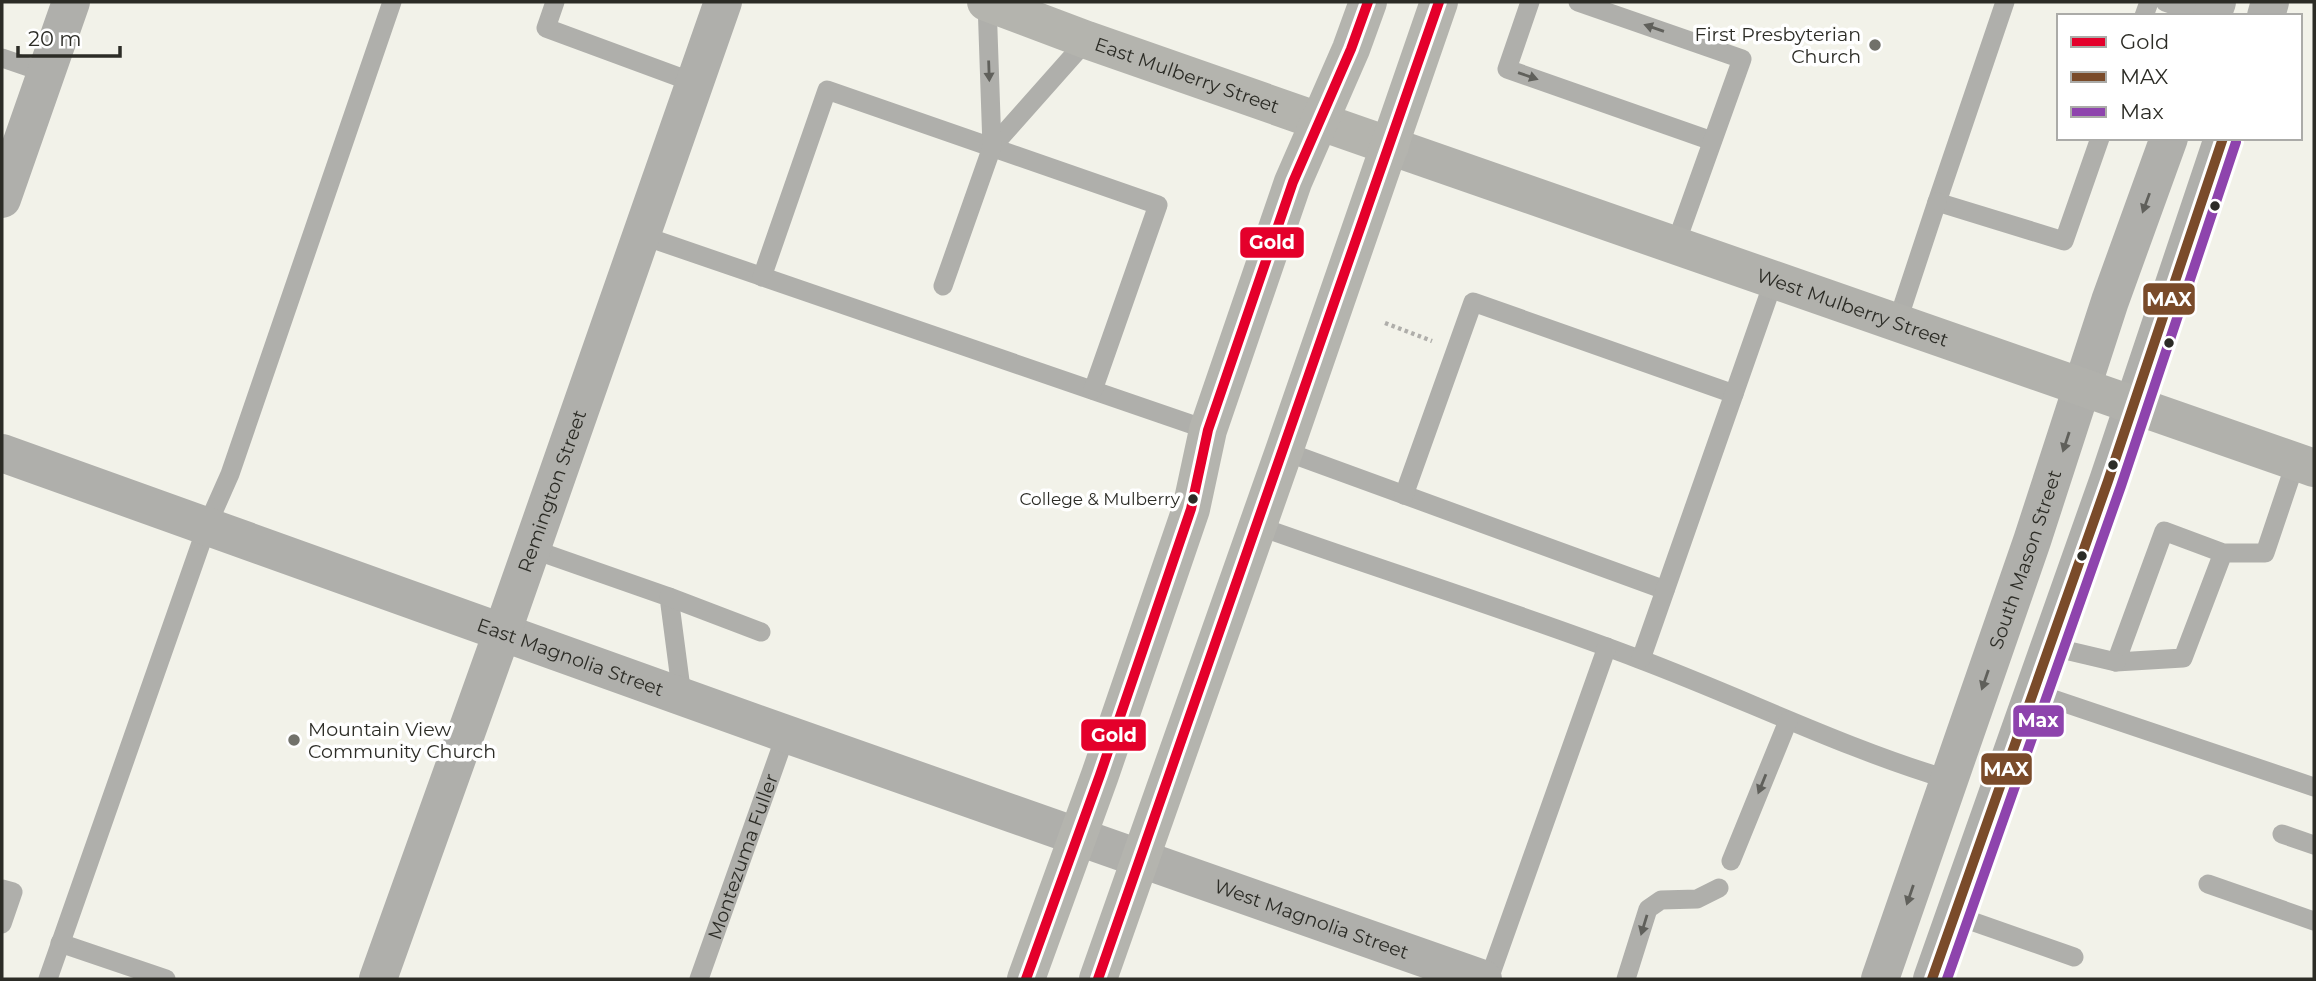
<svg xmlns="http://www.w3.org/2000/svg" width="2316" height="981" viewBox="0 0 2316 981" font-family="Montserrat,sans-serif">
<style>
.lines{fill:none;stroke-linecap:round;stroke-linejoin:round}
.path{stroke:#afaeaa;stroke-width:4.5;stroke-dasharray:3.5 3.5;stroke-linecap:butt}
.service{stroke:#afafab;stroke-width:19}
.minor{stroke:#afafab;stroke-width:38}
.tertiary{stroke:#afafab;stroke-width:38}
.primary{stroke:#b1b1ac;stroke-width:38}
.trunk{stroke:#b4b4ae;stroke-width:38}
.bus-1-casing{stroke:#fff;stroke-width:16}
.bus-2-casing{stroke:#fff;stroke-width:16}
.bus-3-casing{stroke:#fff;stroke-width:16}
.bus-1{stroke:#e4002b;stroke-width:10}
.bus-2{stroke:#7a4b2a;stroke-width:10}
.bus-3{stroke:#8e44ad;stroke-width:10}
.oneway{fill:#60605b}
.poi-dot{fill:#71716a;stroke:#fff;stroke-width:2.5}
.bus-dot{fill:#2c2c26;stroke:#fff;stroke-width:2.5}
.labels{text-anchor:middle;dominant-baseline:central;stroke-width:7;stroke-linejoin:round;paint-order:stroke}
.bus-label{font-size:17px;fill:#2c2c26;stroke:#fff;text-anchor:end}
.poi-label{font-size:19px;fill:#2c2c26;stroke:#fff;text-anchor:end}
.street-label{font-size:19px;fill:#2c2c26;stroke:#fff}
.line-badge{stroke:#fff;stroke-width:2.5}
.badge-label{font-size:19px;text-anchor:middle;font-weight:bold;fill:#fff}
</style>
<rect width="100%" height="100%" fill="#f2f2e9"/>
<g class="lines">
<!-- path -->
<path class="path" d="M1385 323 1432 341"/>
<!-- service -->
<g class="service">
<path d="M555 2 546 28 695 83"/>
<path d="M1530 2 1507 69 1712 141"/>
<path d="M1578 2 1742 59 1675 246"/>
<path d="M2005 2 1937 202 2064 241 2100 138"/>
<path d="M2165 2 2205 16"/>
<path d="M2144 16 2149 2"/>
<path d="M2 58 46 73"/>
<path d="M992 147 1087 40"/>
<path d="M641 235 1208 430"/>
<path d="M762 277 827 90 1158 205 1093 390"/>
<path d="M943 286 992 147 987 2"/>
<path d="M1897 323 1937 202"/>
<path d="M1284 451 1665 590"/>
<path d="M1404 495 1473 302 1734 394"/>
<path d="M1258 526C1384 571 1513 611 1639 659 1743 698 1843 748 1950 780"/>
<path d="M532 549 669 597 682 696"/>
<path d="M2223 553 2164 531 2116 662 2183 658 2223 553H2265L2296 461"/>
<path d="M669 597 761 632"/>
<path d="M2048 646 2116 662"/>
<path d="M1641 659 1774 280"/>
<path d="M2032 692 2314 787"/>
<path d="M2282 834 2314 845"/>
<path d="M1731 861 1788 721"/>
<path d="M2208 884 2314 921"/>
<path d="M2 889 13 892 2 924"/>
<path d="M1954 915 2074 957"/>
<path d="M60 943 166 979"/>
<path d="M48 979 207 526 230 474 392 2"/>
<path id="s1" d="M699 979 786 734"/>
<path d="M1489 979 1607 647"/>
<path d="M1626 979 1648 909 1661 900 1697 899 1719 888"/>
</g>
<!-- minor -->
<g class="minor">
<path d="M2 199 71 2"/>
<path id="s2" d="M2 453 786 734 1483 979"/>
<path id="s3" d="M378 979 502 633 723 2"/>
</g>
<!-- tertiary -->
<g class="tertiary">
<path d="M2212 16 2217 2"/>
<path d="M2266 16 2270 2"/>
<path id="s4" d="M1880 979 2032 541 2110 301 2169 138"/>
<path d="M1932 979 2108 481 2223 138"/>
</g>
<!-- primary -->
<path class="primary" id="s5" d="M1390 146 2314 468"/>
<!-- trunk -->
<g class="trunk">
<path id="s6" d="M986 2 1087 40 1390 146"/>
<path d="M1026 979 1100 775 1191 509 1208 430 1293 182 1351 49 1368 2"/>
<path d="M1098 979 1284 451 1439 2"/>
</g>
<defs>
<path id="bus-1" d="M1026 979 1100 775 1191 509 1208 430 1293 182 1351 49 1368 2
M1098 979 1439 2"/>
<path id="bus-2" d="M1932 979 2108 481 2223 138"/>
<path id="bus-3" d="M1947 979 2121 486 2236 142"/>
</defs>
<!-- bus-1 casing -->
<use href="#bus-1" class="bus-1-casing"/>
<!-- bus-2 casing -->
<use href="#bus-2" class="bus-2-casing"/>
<!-- bus-3 casing -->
<use href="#bus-3" class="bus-3-casing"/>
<!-- bus-1 -->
<use href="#bus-1" class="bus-1"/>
<!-- bus-2 -->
<use href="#bus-2" class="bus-2"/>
<!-- bus-3 -->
<use href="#bus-3" class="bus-3"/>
</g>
<!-- one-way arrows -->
<defs><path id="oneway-solid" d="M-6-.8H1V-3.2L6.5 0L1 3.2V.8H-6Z" transform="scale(1.75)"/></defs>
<g class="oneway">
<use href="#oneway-solid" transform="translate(1654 28) rotate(-161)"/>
<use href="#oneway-solid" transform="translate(989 71) rotate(88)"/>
<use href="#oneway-solid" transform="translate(1528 76) rotate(19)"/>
<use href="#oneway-solid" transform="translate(2146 203) rotate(110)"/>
<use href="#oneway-solid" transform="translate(2066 442) rotate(108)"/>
<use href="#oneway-solid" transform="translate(1985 680) rotate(109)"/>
<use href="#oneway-solid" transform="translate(1762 784) rotate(112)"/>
<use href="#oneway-solid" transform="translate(1910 895) rotate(109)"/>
<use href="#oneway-solid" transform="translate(1644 925) rotate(107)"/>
</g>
<!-- markers -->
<g class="poi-dot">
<circle cx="1875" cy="45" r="7"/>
<circle cx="294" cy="740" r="7"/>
</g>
<g class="bus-dot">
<circle cx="2215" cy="206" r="6"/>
<circle cx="2169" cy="343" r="6"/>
<circle cx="2113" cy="465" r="6"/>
<circle cx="1193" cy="499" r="6"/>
<circle cx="2082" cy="556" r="6"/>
</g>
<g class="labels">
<!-- bus labels -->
<g class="bus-label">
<text x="1180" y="499">College &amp; Mulberry</text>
</g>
<!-- poi labels -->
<g class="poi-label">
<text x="1861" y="34">First Presbyterian<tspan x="1861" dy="22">Church</tspan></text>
<text x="308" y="729" text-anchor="start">Mountain View<tspan x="308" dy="22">Community Church</tspan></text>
</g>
<!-- street labels -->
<g class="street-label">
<text stroke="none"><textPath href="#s6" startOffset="214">East Mulberry Street</textPath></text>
<text stroke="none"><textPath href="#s5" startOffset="490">West Mulberry Street</textPath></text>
<text stroke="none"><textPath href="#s3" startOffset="518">Remington Street</textPath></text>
<text stroke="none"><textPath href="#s4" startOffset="444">South Mason Street</textPath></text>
<text stroke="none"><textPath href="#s2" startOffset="604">East Magnolia Street</textPath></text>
<text stroke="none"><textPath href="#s1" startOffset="130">Montezuma Fuller</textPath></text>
<text stroke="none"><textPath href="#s2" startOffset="1390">West Magnolia Street</textPath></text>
</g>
</g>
<g class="line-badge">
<rect x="1239" y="226" width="66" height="33" rx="7" fill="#e4002b"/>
<rect x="2142" y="282" width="54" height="34" rx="7" fill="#7a4b2a"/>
<rect x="2012" y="704" width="53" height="34" rx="7" fill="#8e44ad"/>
<rect x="1080" y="718" width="67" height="34" rx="7" fill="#e4002b"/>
<rect x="1980" y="752" width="53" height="34" rx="7" fill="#7a4b2a"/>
</g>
<g class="badge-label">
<text x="1272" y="249">Gold</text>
<text x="2169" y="306">MAX</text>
<text x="2038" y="727">Max</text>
<text x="1114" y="742">Gold</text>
<text x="2006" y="776">MAX</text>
</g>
<!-- border -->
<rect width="2316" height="981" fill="none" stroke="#2c2c26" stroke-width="7"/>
<!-- legend -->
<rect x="2057" y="14" width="245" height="126" fill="#ffffff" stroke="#ababa8" stroke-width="2"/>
<rect x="2071" y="37" width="35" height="10" fill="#e4002b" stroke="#ababa8" stroke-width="2"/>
<text x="2120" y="49" font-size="21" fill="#2c2c26">Gold</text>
<rect x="2071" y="72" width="35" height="10" fill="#7a4b2a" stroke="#ababa8" stroke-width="2"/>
<text x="2120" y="84" font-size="21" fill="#2c2c26">MAX</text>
<rect x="2071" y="107" width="35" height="10" fill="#8e44ad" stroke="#ababa8" stroke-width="2"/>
<text x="2120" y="119" font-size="21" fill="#2c2c26">Max</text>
<!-- scale -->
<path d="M18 46v10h102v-10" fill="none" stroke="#2c2c26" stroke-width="3.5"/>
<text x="28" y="46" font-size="21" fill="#2c2c26" stroke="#ffffff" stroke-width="5" paint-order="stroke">20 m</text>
</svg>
